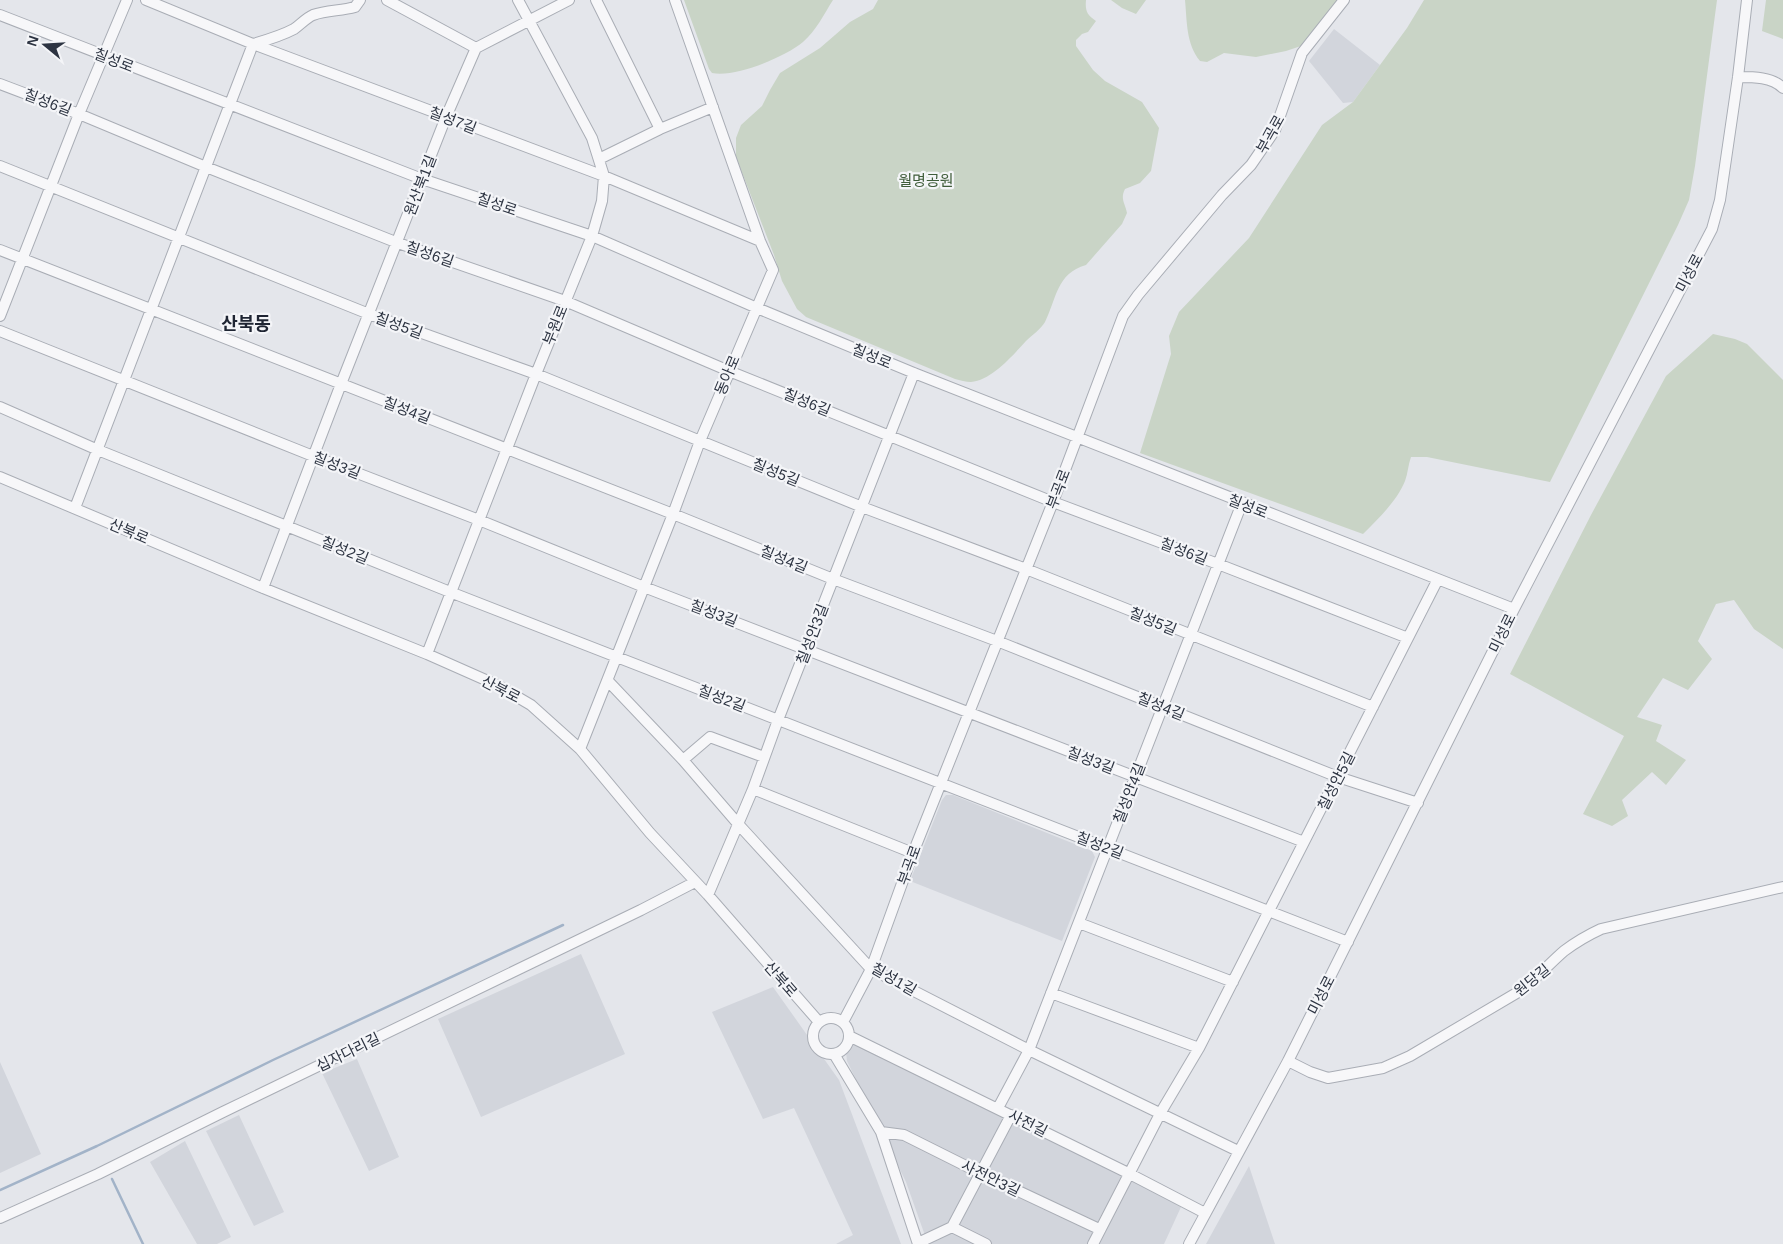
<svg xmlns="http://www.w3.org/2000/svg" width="1783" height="1244" viewBox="0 0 1783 1244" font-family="Arial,'Noto Sans KR',sans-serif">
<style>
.built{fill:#d2d5dc}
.green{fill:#c9d4c6}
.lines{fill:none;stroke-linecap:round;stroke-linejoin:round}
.stream{stroke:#a2b3c8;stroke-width:2.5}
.minor-casing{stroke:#a9adb5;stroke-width:12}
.minor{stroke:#f7f7f9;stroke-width:10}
.labels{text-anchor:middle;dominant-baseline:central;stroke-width:4.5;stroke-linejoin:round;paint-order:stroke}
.street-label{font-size:15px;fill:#2d3442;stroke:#f4f5f8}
.park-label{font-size:15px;fill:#405d3b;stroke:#f4f5f8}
.quarter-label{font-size:18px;font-weight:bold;fill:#1f2533;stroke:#f4f5f8}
</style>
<rect width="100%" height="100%" fill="#e4e6eb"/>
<!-- built -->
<path class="built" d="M1334 29 1380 65 1353 102 1343 103 1309 61Z
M946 795H953L1092 851 1095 857 1062 941 910 881 942 800Z
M581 954 625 1054 481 1117 438 1019Z
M773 987 839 1080 901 1244H836L853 1235 794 1108 763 1119 712 1012Z
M853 1043 1109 1167 1181 1207 1164 1244H928L906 1182 847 1061 846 1052Z
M357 1059 399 1157 369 1171 322 1073Z
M0 1062 41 1154 0 1173Z
M239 1115 284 1212 254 1226 206 1131Z
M185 1141 231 1237 217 1244H197L150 1162Z
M1249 1166 1275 1244H1206Z"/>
<!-- green -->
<path class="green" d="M684 0H833C824 14 816 31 803 42 785 57 735 78 712 73L709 69Z
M878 0H1086C1085 11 1087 15 1096 21L1088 32 1082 34 1076 40V46L1093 70 1105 81 1142 102 1159 128 1151 171 1140 183 1125 189C1120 199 1125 203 1127 213L1122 224 1086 265C1056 274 1057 298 1045 322 1041 329 1032 335 1026 341 1012 356 992 380 971 382 966 382 960 380 955 379L806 317 797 309 782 281 774 255 736 157V138L741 125 762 106 770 90 780 73 820 48 850 22 873 9Z
M1111 0H1146L1136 14 1122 8Z
M1185 0H1341L1307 44 1286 51 1256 57 1224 53 1207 62 1200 61C1186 44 1187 21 1185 0Z
M1424 0H1717L1695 166 1689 200 1678 225 1550 482 1427 457H1411C1408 465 1408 473 1405 481 1397 501 1378 519 1363 534L1140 453 1171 354 1169 336 1179 312 1249 238 1322 125 1353 102 1407 28Z
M1766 0H1783V39L1762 31Z
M1713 334 1735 339 1747 344 1783 380V649L1754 629 1734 600 1716 604 1698 641 1712 659 1688 690 1663 678 1637 717 1662 725 1656 741 1686 760 1666 785 1652 772 1622 800 1628 816 1612 826 1583 814 1624 736 1510 674 1591 515 1666 376Z"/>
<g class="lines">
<!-- stream -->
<path class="stream" d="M112 1179 143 1244
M0 1190 97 1146 273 1060 563 925"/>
<defs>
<path id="minor" d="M146 0 253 44 604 176 760 241
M387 0 476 48
M596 0 660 129
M0 15 422 179 592 236 757 308 914 373 1514 609
M253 44C267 40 281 36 294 29 300 25 306 18 313 15 327 10 341 11 355 7L360 0
M1738 77C1754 77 1772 77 1783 88
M0 84 79 114 206 167 398 243 565 301 729 371 1053 502 1218 564 1408 638
M599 159 660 129 713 107
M0 166 369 314 536 374 862 507 1026 569 1373 707
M0 250 673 514 833 579 997 641 1338 777 1418 803
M0 316 79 114 127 0
M0 331 313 456 479 520 644 587 1304 842
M0 407 98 450 450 592 1348 942
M0 477 263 588 427 654 497 685 531 705 580 749 650 833 708 895 819 1022
M75 508 253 44
M263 588 341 384 446 117 476 48 569 0
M427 654 536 374 592 236 602 201 604 176 592 138 518 0
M608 681 683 760 739 825 871 969 1029 1050 1238 1151
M580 749 673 514 700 441 773 270 760 241 675 0
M683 760 710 737 764 757
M753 789 913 853
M708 895 753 789 778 720 914 373
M1079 923 1233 982
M1051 993 1199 1048
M813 1036a18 18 0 1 1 36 0a18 18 0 1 1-36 0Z
M843 1022 871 969 913 853 1053 502 1123 316 1138 295 1222 195 1251 165 1275 130 1302 53 1344 0
M849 1036 1128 1173 1205 1213
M834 1054 881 1132 918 1244
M1288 1061 1310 1072 1328 1078 1383 1068 1410 1056 1520 991C1536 979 1549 964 1564 951 1576 942 1588 935 1601 929L1783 887
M998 1108 1029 1050 1242 503
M881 1132 904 1135 980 1173 1099 1229
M0 1218 98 1174 223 1112 641 910 695 882
M952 1227 986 1244
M918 1243 952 1227 1011 1115
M1093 1244 1161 1112 1199 1048 1438 579
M1189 1244 1288 1061 1514 609 1712 229 1720 200 1738 77 1747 0"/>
</defs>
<!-- minor casing -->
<use href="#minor" class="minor-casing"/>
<!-- minor -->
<use href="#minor" class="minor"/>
</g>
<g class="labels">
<!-- street labels -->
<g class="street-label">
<text transform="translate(114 60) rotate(21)">칠성로</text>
<text transform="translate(48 102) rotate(21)">칠성6길</text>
<text transform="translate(453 120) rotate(21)">칠성7길</text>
<text transform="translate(1270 134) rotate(-61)">부곡로</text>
<text transform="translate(420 185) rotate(-69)">원산북1길</text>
<text transform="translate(497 204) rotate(19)">칠성로</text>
<text transform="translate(430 254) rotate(19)">칠성6길</text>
<text transform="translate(1689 273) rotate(-62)">미성로</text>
<text transform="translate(399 325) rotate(20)">칠성5길</text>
<text transform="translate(555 325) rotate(-68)">부원로</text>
<text transform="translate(872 356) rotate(22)">칠성로</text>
<text transform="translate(727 375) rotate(-67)">동아로</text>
<text transform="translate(807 402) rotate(22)">칠성6길</text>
<text transform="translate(407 410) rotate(21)">칠성4길</text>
<text transform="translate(337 465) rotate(21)">칠성3길</text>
<text transform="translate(776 472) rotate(22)">칠성5길</text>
<text transform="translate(1058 489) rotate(-69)">부곡로</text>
<text transform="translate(1248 506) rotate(21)">칠성로</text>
<text transform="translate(129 531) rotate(23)">산북로</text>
<text transform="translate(345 550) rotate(22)">칠성2길</text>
<text transform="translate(1184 551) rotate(21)">칠성6길</text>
<text transform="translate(784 559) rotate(22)">칠성4길</text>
<text transform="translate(714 613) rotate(21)">칠성3길</text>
<text transform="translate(1153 621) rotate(22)">칠성5길</text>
<text transform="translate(1502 633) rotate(-64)">미성로</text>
<text transform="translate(812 634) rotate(-69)">칠성안3길</text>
<text transform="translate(501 689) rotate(27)">산북로</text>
<text transform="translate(722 698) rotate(21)">칠성2길</text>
<text transform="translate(1161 706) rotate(22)">칠성4길</text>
<text transform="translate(1091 760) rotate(21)">칠성3길</text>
<text transform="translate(1336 781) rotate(-63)">칠성안5길</text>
<text transform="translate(1129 793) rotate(-69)">칠성안4길</text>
<text transform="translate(1100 845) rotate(21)">칠성2길</text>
<text transform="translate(909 865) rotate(-70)">부곡로</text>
<text transform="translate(781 979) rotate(49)">산북로</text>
<text transform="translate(894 979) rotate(30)">칠성1길</text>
<text transform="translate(1532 980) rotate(-39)">원당길</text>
<text transform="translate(1321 995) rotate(-63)">미성로</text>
<text transform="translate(348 1052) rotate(-26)">십자다리길</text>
<text transform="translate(1028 1123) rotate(27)">사전길</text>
<text transform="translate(991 1178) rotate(26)">사전안3길</text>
</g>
<!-- park labels -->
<g class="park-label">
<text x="926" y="180">월명공원</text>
</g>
<!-- quarter labels -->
<g class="quarter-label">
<text x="246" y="324">산북동</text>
</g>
</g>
<!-- north arrow -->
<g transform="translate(45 45) rotate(288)" stroke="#f4f5f8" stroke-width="4" paint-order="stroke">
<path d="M0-4L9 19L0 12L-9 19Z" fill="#2d3442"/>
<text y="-8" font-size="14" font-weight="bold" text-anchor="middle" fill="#2d3442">N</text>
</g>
</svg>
